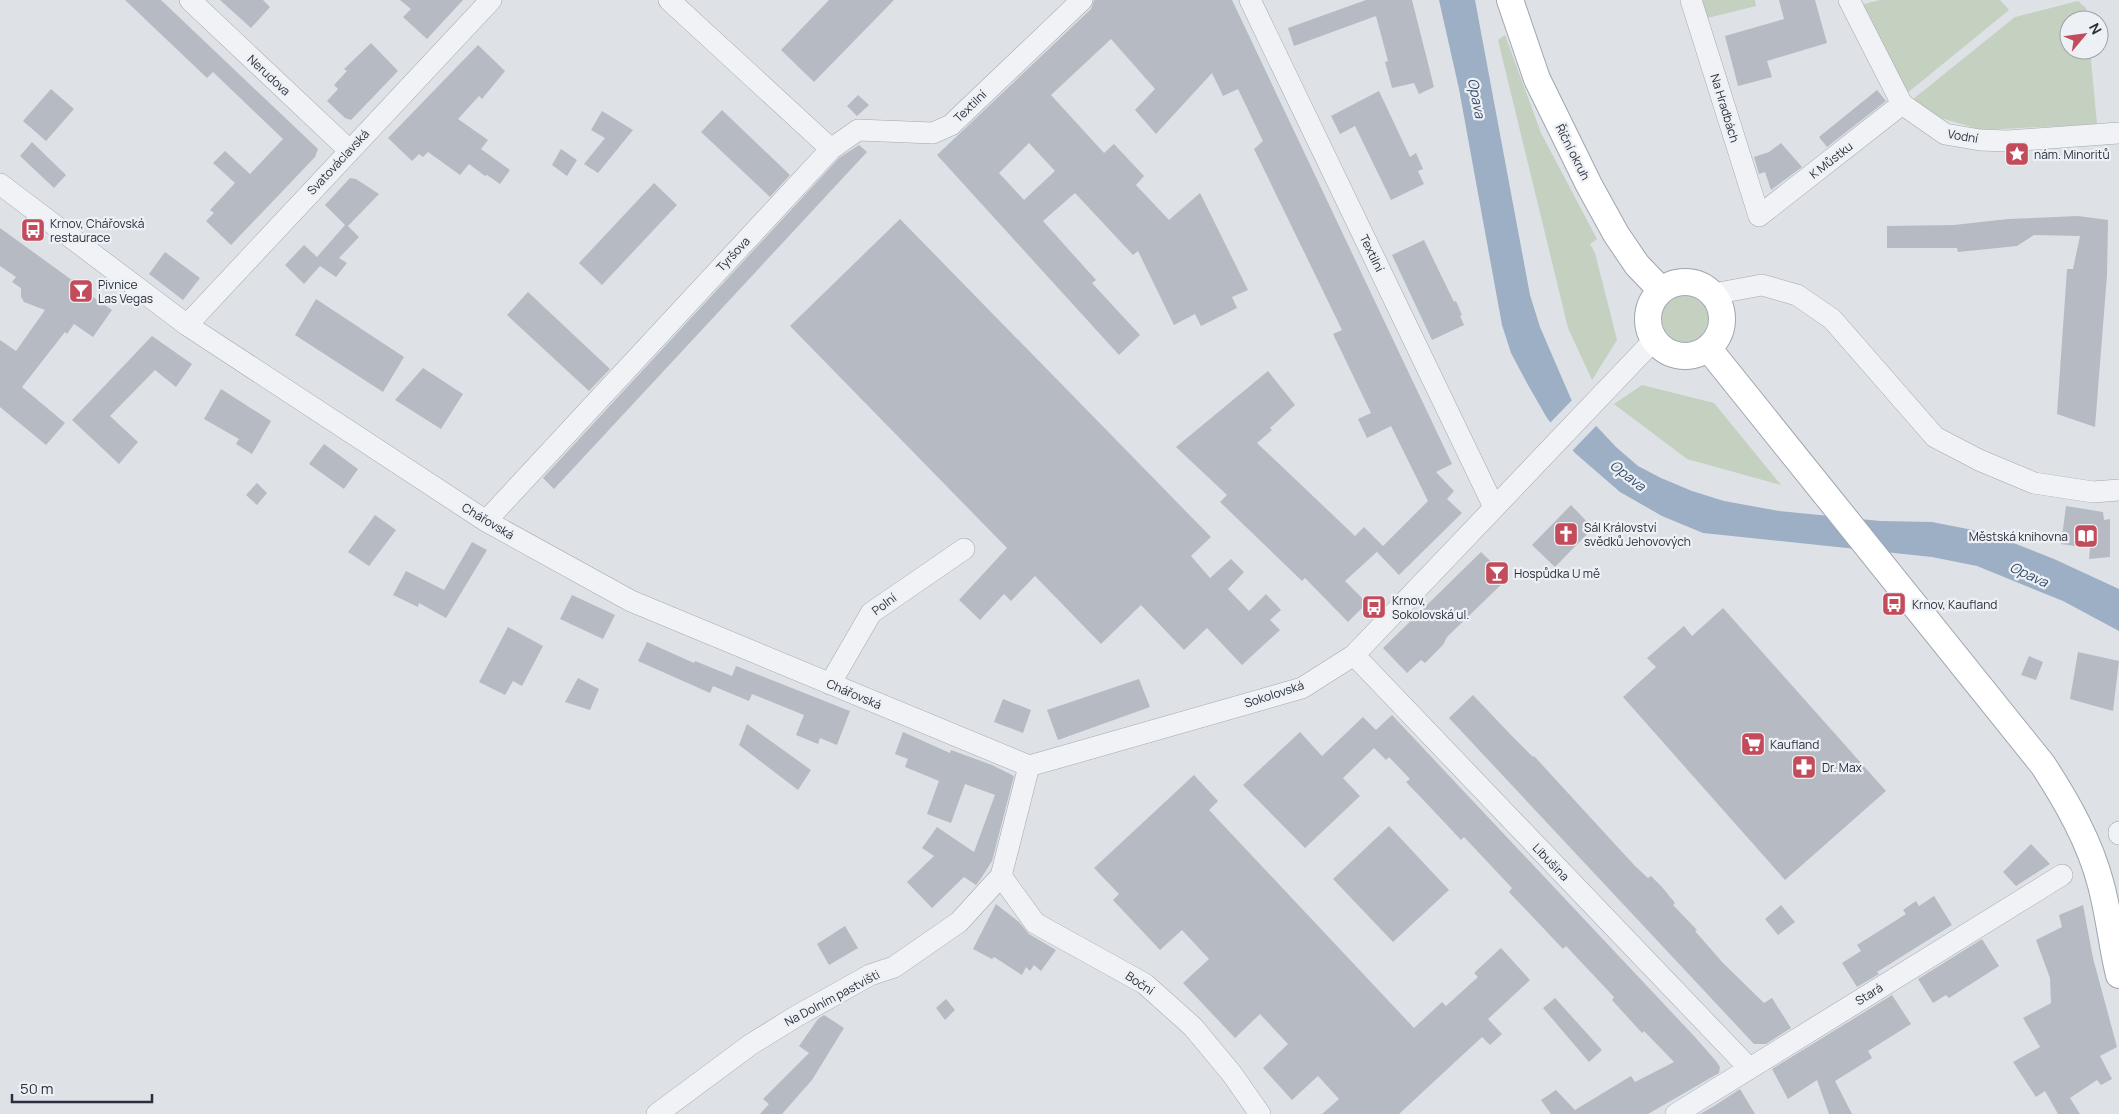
<svg xmlns="http://www.w3.org/2000/svg" width="2119" height="1114" viewBox="0 0 2119 1114" font-family="Manrope,sans-serif">
<style>
.green{fill:#c4d0c0}
.water{fill:#9cafc4}
.pier{fill:#dee1e6}
.building{fill:#b6bbc3;fill-rule:evenodd}
.lines{fill:none;stroke-linecap:round;stroke-linejoin:round}
.minor-casing{stroke:#a4a8b0;stroke-width:22}
.major-casing{stroke:#9ea6b1;stroke-width:28}
.minor{stroke:#f0f2f5;stroke-width:21}
.major{stroke:#fff;stroke-width:26}
.labels{text-anchor:middle;dominant-baseline:central;stroke-width:4.5;stroke-linejoin:round;paint-order:stroke}
.street-label{font-size:12px;fill:#292f3c;stroke:#edf0f4}
.poi-label{font-size:12px;fill:#292f3c;stroke:#edf0f4;text-anchor:start}
.water-label{font-size:14px;font-style:italic;fill:#364e6d;stroke:#edf0f4}
</style>
<rect width="100%" height="100%" fill="#dee1e6"/>
<!-- green -->
<path class="green" d="M1697 0H1755L1756 6 1703 19Z
M1880 0H2000L2009 10 1906 94 1860 5Z
M2078 1 2086 8 2087 20H2069V50H2090L2097 124 1982 130 1937 117 1912 100 2015 17Z
M1505 35 1541 133 1597 239 1590 244 1595 253 1617 340 1592 380 1568 328 1498 40Z
M1662 319a23 23 0 1 1 46 0a23 23 0 1 1-46 0Z
M1642 385 1714 403 1781 485 1687 459 1614 404Z"/>
<!-- water -->
<path class="water" d="M1439 0H1475L1530 295 1540 327 1571 399 1616 447 1638 466 1661 478 1692 491 1724 501 1779 511 1880 521 1932 522 1988 533 2054 559 2119 589V631L2063 601 1977 566 1932 557 1703 533 1662 516 1620 492 1575 453 1547 418 1528 385 1511 353 1502 325 1459 89Z"/>
<!-- pier -->
<path class="pier" d="M1574 398 1598 424 1571 452 1549 424Z"/>
<!-- building -->
<path class="building" d="M125 0H161L318 149 315 157 231 245 206 221 214 213 210 210 235 183 213 163 225 151 250 174 283 139 213 72 207 78Z
M220 0H263L270 7 251 28Z
M400 0H463L427 39 403 17 411 9Z
M829 0H894L814 82 781 50Z
M1094 0H1232L1452 464 1436 472 1454 491 1447 499 1462 513 1399 575 1377 552 1379 550 1345 581 1367 603 1348 622 1305 578 1302 581 1220 502 1227 495 1176 447 1268 371 1295 405 1270 428 1272 430 1257 443 1355 536 1364 527 1383 546 1428 501 1391 426 1367 438 1358 419 1371 413 1333 334 1342 330 1254 149 1263 141 1238 89 1223 96 1212 73 1156 134 1135 110 1155 89 1111 39 1051 95 1104 153 1114 144 1144 176 1136 185 1169 220 1200 193 1248 290 1232 297 1237 308 1201 326 1195 314 1174 325 1138 251 1133 255 1075 193 1043 221 1096 280 1092 283 1140 335 1119 355 937 155 1091 9ZM1029 143 1055 171 1024 200 999 173Z
M1366 0H1412L1434 87 1419 94 1414 83 1392 88 1385 62 1388 61 1376 16 1294 46 1288 28Z
M1779 0H1815L1827 43 1767 61 1772 77 1738 86 1725 36 1784 19Z
M371 43 398 71 351 120 345 118 327 101 338 89 334 85 347 71 344 69Z
M478 45 505 71 482 99 479 96 458 119 488 140 481 149 510 170 500 184 487 175 485 176 469 164 460 175 428 152 423 157 419 154 412 161 388 138Z
M51 89 74 109 46 141 23 121Z
M1877 90 1886 101 1827 147 1819 137Z
M1379 91 1410 157 1416 153 1423 169 1418 171 1424 184 1391 200 1355 126 1340 134 1331 116Z
M858 95 869 105 857 116 847 106Z
M722 110 790 175 770 197 701 132Z
M602 111 633 130 598 173 584 164 605 138 591 130Z
M32 142 66 175 54 188 20 156Z
M1781 143 1802 167 1771 190 1765 172 1759 174 1754 157 1769 152Z
M859 145 867 152 554 489 543 478 839 158Z
M561 149 577 160 567 176 552 165Z
M350 178 356 179 379 194 348 226 359 237 339 258 347 263 336 277 320 266 304 284 285 265 304 245 317 257 345 225 325 205Z
M654 183 677 205 602 285 579 263Z
M2078 216 2108 220 2107 275 2095 427 2057 414 2067 269H2073L2080 236 2034 235 2017 246 1958 252 1957 248H1887V226L1954 225 2008 219Z
M900 219 1211 537 1191 556 1210 578 1231 559 1244 572 1228 589 1249 611 1266 594 1281 610 1270 620 1280 630 1242 665 1207 628 1184 650 1141 605 1101 644 1035 576 1011 601 1004 594 980 620 959 600 1007 548 790 326Z
M0 228 76 283 77 281 93 292 90 295 112 310 93 337 74 324 67 334 65 332 22 387 65 423 46 445 0 407V340L16 351 45 310 24 302 21 297V288L12 282 16 277 0 266Z
M1424 240 1454 302 1456 301 1462 315 1460 316 1464 325 1432 340 1392 255Z
M165 252 200 278 183 300 149 274Z
M528 292 610 369 589 391 507 315Z
M316 299 404 357 383 392 295 335Z
M152 336 192 364 176 387 155 370 110 416 138 442 119 464 72 420Z
M423 368 463 394 441 429 395 400Z
M221 389 271 421 252 454 236 444 239 439 204 419Z
M324 444 358 469 344 489 309 464Z
M257 483 267 493 257 505 246 495Z
M1571 505 1593 528 1555 567 1532 545Z
M2066 506 2103 512 2104 520 2110 519V557L2089 559 2090 548 2061 544Z
M375 515 396 530 369 566 348 552Z
M472 542 487 550 446 618 419 603 418 607 393 595 406 571 444 590Z
M1481 552 1508 578 1447 637 1443 645 1425 663 1421 660 1407 673 1383 648Z
M572 595 615 615 603 639 560 619Z
M1723 608 1886 791 1785 880 1623 697 1656 667 1647 658 1684 626 1692 636Z
M508 627 543 646 522 686 513 681 505 695 479 682Z
M647 642 694 663 695 661 732 676 736 666 850 711 837 745 820 738 818 744 796 735 804 715 752 694 749 701 713 686 710 693 638 661Z
M2078 652 2119 661 2113 711 2070 699Z
M2029 656 2043 662 2036 680 2021 675Z
M578 678 599 689 590 710 565 702Z
M1139 679 1150 707 1058 740 1047 710Z
M1473 695 1510 734 1533 757 1534 756 1635 866 1648 878 1651 876 1662 887 1675 903 1673 905 1697 930 1695 931 1723 963 1764 1003 1772 998 1791 1028 1766 1044H1754L1449 718Z
M1003 699 1031 710 1023 733 994 722Z
M1392 715 1694 1036 1716 1061 1720 1067 1719 1073 1648 1114H1551L1541 1100 1556 1090 1575 1110 1631 1076 1635 1082 1674 1062 1644 1031 1642 1033 1612 1000 1614 997 1566 946 1563 949 1509 892 1512 888 1464 837 1461 840 1430 807 1406 782 1410 779 1389 757 1386 760 1374 748 1343 778 1360 796 1305 848 1243 785 1300 732 1322 756 1363 717 1376 730Z
M747 724 811 770 798 790 739 745Z
M903 732 950 753 951 750 992 765 1014 776 992 861 980 880 976 885 964 877 932 908 907 882 934 856 922 848 937 827 974 852 995 795 965 784 951 823 927 814 939 781 905 767 908 759 895 754Z
M1194 775 1218 801 1209 810 1414 1028 1442 1002 1446 1006 1478 977 1474 973 1501 948 1530 980 1488 1019 1502 1034 1490 1045 1482 1037 1399 1114H1322L1339 1099 1318 1076 1292 1100 1263 1068 1288 1044 1260 1014 1235 1038 1183 983 1209 959 1182 930 1160 950 1113 900 1119 894 1094 868Z
M1389 826 1449 890 1393 942 1333 879Z
M2031 844 2050 864 2016 886 2003 872Z
M1934 896 1952 925 1877 972 1879 974 1857 987 1842 963 1861 951 1857 945 1906 914 1903 910 1916 901 1919 906Z
M996 904 1019 922 1029 934 1056 950 1041 971 1034 965 1030 971 1026 967 1022 975 994 957 992 959 973 949Z
M1781 905 1795 922 1778 935 1765 919Z
M2083 905 2093 958 2117 1047 2100 1056 2112 1079 2101 1085 2097 1080 2070 1098 2080 1114H2058L2045 1091 2036 1097 2013 1062 2040 1047 2023 1018 2051 1003 2050 978 2036 940 2062 927 2059 915Z
M845 926 858 948 829 965 817 944Z
M1982 939 1999 966 1949 998 1946 995 1933 1003 1918 979Z
M1892 995 1911 1024 1868 1051 1872 1058 1835 1081 1852 1114H1829L1817 1080 1788 1099 1772 1069Z
M1555 998 1602 1050 1589 1062 1543 1008Z
M946 999 955 1010 945 1020 936 1008Z
M824 1015 844 1028 812 1080 782 1114H760L769 1104 763 1099 809 1053 799 1046 818 1019Z
M1740 1089 1755 1114H1700L1714 1106Z"/>
<g class="lines">
<defs>
<path id="minor" d="M190 0 349 150
M669 0 831 149
M1250 0 1494 507
M1691 0 1759 216 1902 104
M1849 0 1902 104 1945 134 1980 140 2008 141 2119 133
M0 184 187 325 486 521 631 601 1029 766
M1713 294 1762 285 1797 295 1832 319 1935 437 1979 460 2034 483 2093 492 2119 490
M187 325 491 0
M486 521 831 149 858 130 933 133 951 125 1082 0
M1354 655 1749 1068
M830 684 871 613 964 549
M1029 766 1302 688 1354 655 1655 339
M2119 834V832
M1001 876 1035 923 1145 984 1193 1027 1232 1074 1260 1114
M657 1114 750 1045 795 1017 870 975 894 967 959 922 1001 876 1029 766
M1676 1114 2062 875"/>
<path id="major" d="M1510 0 1537 79 1589 185 1616 234 1637 265 1661 290
M1648 319a37 37 0 1 1 74 0a37 37 0 1 1-74 0Z
M1708 348 2043 765C2067 802 2090 842 2101 885 2109 915 2112 946 2119 975"/>
</defs>
<!-- minor casing -->
<use href="#minor" class="minor-casing"/>
<!-- major casing -->
<use href="#major" class="major-casing"/>
<!-- minor -->
<use href="#minor" class="minor"/>
<!-- major -->
<use href="#major" class="major"/>
</g>
<!-- icons -->
<defs>
<symbol id="sight-square" viewBox="-11 -11 22 22"><rect x="-9" y="-9" width="18" height="18" rx="4" fill="#c34c5c" stroke="#edf0f4"/><path d="M0-6L1.8-2.2L6-1.7L2.9 1.2L3.7 5.4L0 3.3L-3.7 5.4L-2.9 1.2L-6-1.7L-1.8-2.2Z" fill="#fff"/></symbol>
<symbol id="bus-square" viewBox="-11 -11 22 22"><rect x="-9" y="-9" width="18" height="18" rx="4" fill="#c34c5c" stroke="#edf0f4"/><path d="M-5-6H5V4H4V6H2V4H-2V6H-4V4H-5ZM-3.5-4V0h7V-4ZM-3.5 1.2v1.5H-2V1.2ZM2 1.2v1.5H3.5V1.2Z" fill="#fff"/></symbol>
<symbol id="bar-square" viewBox="-11 -11 22 22"><rect x="-9" y="-9" width="18" height="18" rx="4" fill="#c34c5c" stroke="#edf0f4"/><path d="M-6-5H6L.8 .8V4.5H3.5V6h-7V4.5H-.8V.8Z" fill="#fff"/></symbol>
<symbol id="church-square" viewBox="-11 -11 22 22"><rect x="-9" y="-9" width="18" height="18" rx="4" fill="#c34c5c" stroke="#edf0f4"/><path d="M-1.2-6h2.4v3.5h3.3v2.4h-3.3V6h-2.4V-.1h-3.3v-2.4h3.3Z" fill="#fff"/></symbol>
<symbol id="library-square" viewBox="-11 -11 22 22"><rect x="-9" y="-9" width="18" height="18" rx="4" fill="#c34c5c" stroke="#edf0f4"/><path d="M-6-4Q-3-5.5-.7-3.5V5Q-3 3-6 4ZM6-4Q3-5.5 .7-3.5V5Q3 3 6 4Z" fill="#fff"/></symbol>
<symbol id="supermarket-square" viewBox="-11 -11 22 22"><rect x="-9" y="-9" width="18" height="18" rx="4" fill="#c34c5c" stroke="#edf0f4"/><path d="M-6-5.5h2.5l.6 2H6L4.5 2H-2.5L-4.4-4H-6ZM-1.5 3.2a1.3 1.3 0 1 0 .1 0ZM3 3.2a1.3 1.3 0 1 0 .1 0Z" fill="#fff"/></symbol>
<symbol id="pharmacy-square" viewBox="-11 -11 22 22"><rect x="-9" y="-9" width="18" height="18" rx="4" fill="#c34c5c" stroke="#edf0f4"/><path d="M-2-6h4v4h4v4h-4v4h-4v-4h-4v-4h4Z" fill="#fff"/></symbol>
</defs>
<g fill-rule="evenodd">
<use href="#sight-square" x="2003" y="140" width="28" height="28"/>
<use href="#bus-square" x="19" y="216" width="28" height="28"/>
<use href="#bar-square" x="67" y="277" width="28" height="28"/>
<use href="#church-square" x="1552" y="520" width="28" height="28"/>
<use href="#library-square" x="2072" y="522" width="28" height="28"/>
<use href="#bar-square" x="1483" y="559" width="28" height="28"/>
<use href="#bus-square" x="1880" y="590" width="28" height="28"/>
<use href="#bus-square" x="1360" y="593" width="28" height="28"/>
<use href="#supermarket-square" x="1739" y="730" width="28" height="28"/>
<use href="#pharmacy-square" x="1790" y="753" width="28" height="28"/>
</g>
<g class="labels">
<!-- street labels -->
<g class="street-label">
<text transform="translate(269 75) rotate(43)">Nerudova</text>
<text transform="translate(970 106) rotate(-44)">Textilní</text>
<text transform="translate(1725 108) rotate(73)">Na Hradbách</text>
<text transform="translate(1963 136) rotate(10)">Vodní</text>
<text transform="translate(1573 152) rotate(63)">Říční okruh</text>
<text transform="translate(1831 160) rotate(-38)">K Můstku</text>
<text transform="translate(338 162) rotate(-47)">Svatováclavská</text>
<text transform="translate(1372 253) rotate(64)">Textilní</text>
<text transform="translate(733 254) rotate(-47)">Tyršova</text>
<text transform="translate(488 521) rotate(31)">Chářovská</text>
<text transform="translate(884 604) rotate(-37)">Polní</text>
<text transform="translate(854 694) rotate(23)">Chářovská</text>
<text transform="translate(1274 694) rotate(-18)">Sokolovská</text>
<text transform="translate(1551 862) rotate(46)">Libušina</text>
<text transform="translate(1140 983) rotate(34)">Boční</text>
<text transform="translate(1869 994) rotate(-32)">Stará</text>
<text transform="translate(832 998) rotate(-28)">Na Dolním pastvišti</text>
</g>
<!-- poi labels -->
<g class="poi-label">
<text x="2034" y="154">nám. Minoritů</text>
<text x="50" y="223">Krnov, Chářovská<tspan x="50" dy="14">restaurace</tspan></text>
<text x="98" y="284">Pivnice<tspan x="98" dy="14">Las Vegas</tspan></text>
<text x="1584" y="527">Sál Království<tspan x="1584" dy="14">svědků Jehovových</tspan></text>
<text x="2068" y="536" text-anchor="end">Městská knihovna</text>
<text x="1514" y="573">Hospůdka U mě</text>
<text x="1392" y="600">Krnov,<tspan x="1392" dy="14">Sokolovská ul.</tspan></text>
<text x="1912" y="604">Krnov, Kaufland</text>
<text x="1770" y="744">Kaufland</text>
<text x="1822" y="767">Dr. Max</text>
</g>
<!-- water labels -->
<g class="water-label">
<text transform="translate(1477 98) rotate(79)">Opava</text>
<text transform="translate(1628 475) rotate(38)">Opava</text>
<text transform="translate(2029 574) rotate(25)">Opava</text>
</g>
</g>
<!-- north arrow -->
<g transform="translate(2084 35) rotate(61)"><circle r="24" fill="#edf0f4" stroke="#9fa3aa"/>
<path d="M0-4L9 19L0 12L-9 19Z" fill="#c34c5c"/>
<text y="-8" font-size="14" font-weight="bold" text-anchor="middle" fill="#292f3c">N</text>
</g>
<!-- scale -->
<path d="M12 1094v8h140v-8" fill="none" stroke="#292f3c" stroke-width="2.5"/>
<text x="20" y="1094" font-size="15" fill="#292f3c" stroke="#edf0f4" stroke-width="4" paint-order="stroke">50 m</text>
</svg>
